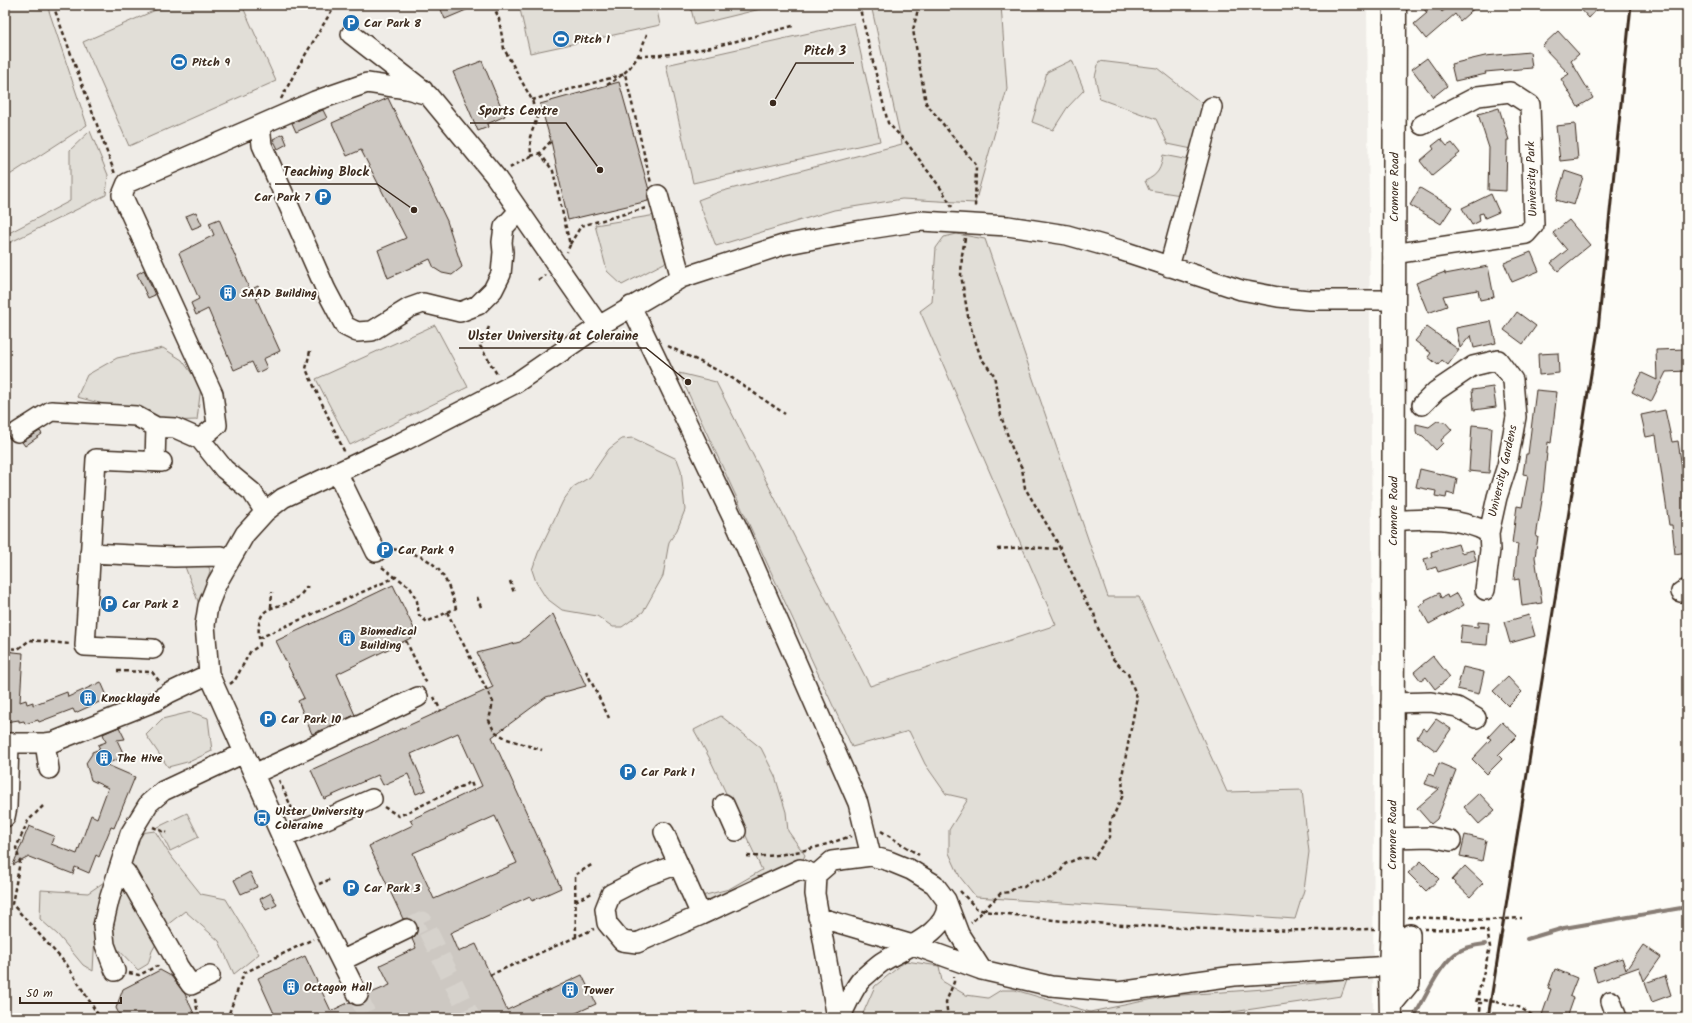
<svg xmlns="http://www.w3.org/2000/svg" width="1692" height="1023" viewBox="0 0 1692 1023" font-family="Kalam,sans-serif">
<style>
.built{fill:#efece7}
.green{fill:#e1ded7;stroke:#8e847a}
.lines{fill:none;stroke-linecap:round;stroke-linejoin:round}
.stream{stroke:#887d74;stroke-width:4}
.building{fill:#cdc8c2;stroke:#3b2a1e;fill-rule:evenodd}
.minor-tunnel{stroke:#d6d2cc;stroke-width:19;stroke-dasharray:19 10;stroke-linecap:butt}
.minor-casing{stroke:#3b2a1e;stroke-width:22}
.major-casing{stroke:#3b2a1e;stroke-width:25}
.path{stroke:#3b2a1e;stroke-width:2.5;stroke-dasharray:4 3;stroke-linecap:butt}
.minor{stroke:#fdfcf7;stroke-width:19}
.major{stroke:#fdfcf7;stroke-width:22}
.rail{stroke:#3b2a1e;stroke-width:3}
.path-bridge{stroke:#3b2a1e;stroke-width:2.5;stroke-dasharray:4 3;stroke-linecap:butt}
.labels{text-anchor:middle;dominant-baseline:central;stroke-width:4;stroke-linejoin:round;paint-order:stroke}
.poi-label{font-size:12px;font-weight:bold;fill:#3b2a1e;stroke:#fdfcf7;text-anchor:start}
.street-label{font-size:12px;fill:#3b2a1e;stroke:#fdfcf7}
.leader{fill:none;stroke:#3b2a1e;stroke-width:1.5}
.callout-dot{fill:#3b2a1e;stroke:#fdfcf7;stroke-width:1.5}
.callout-label{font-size:13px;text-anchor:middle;font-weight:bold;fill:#3b2a1e;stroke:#fdfcf7;stroke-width:4;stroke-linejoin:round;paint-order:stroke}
</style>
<rect width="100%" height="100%" fill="#fdfcf7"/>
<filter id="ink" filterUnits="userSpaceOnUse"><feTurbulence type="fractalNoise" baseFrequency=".025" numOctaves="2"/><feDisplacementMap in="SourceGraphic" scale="8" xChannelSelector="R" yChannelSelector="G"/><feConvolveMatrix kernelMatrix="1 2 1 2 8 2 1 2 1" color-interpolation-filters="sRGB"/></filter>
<g filter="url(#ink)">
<!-- built -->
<path class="built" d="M5 5H1367L1374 759 1373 1018H5Z"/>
<!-- green -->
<path class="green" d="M5 5H47L87 125 5 178Z
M167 5H242L276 81 129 146 83 42Z
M519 5H656L660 25 530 53Z
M690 5H777L695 25Z
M871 5H1001L1007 89 975 203 902 199 834 210 716 246 698 200 719 192 902 144Z
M854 23 880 141 693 183 666 65Z
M1072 60 1084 90 1067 108 1053 130 1032 122 1047 72Z
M1099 61 1157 68 1204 105 1192 149 1168 144 1156 119 1100 99 1095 77Z
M90 131 108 175 106 195 5 245V235L70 201V150Z
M1163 155 1189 160 1181 195 1149 190 1145 181C1158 175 1161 169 1163 155Z
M656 215 668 261 622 285 607 271 595 225Z
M957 234 985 239 1108 597H1139L1227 792 1302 790 1309 852 1304 890 1295 919 976 897 960 877 949 853V830L968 799 946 794 925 764 909 731 852 747 679 373 716 382 870 686 1056 625 920 311 932 302 936 248 944 237Z
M435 325 468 387 350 445 316 379Z
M163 348 182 360 201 386 197 420 165 421 77 397 87 375 117 358Z
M633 438 677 459 681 470 685 510 677 530 669 542 663 576 643 612 622 627H613L597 616 562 610 546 598 536 582 532 570 538 553 563 501 573 487 590 477 609 449 622 439Z
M184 564 209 567 210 571 199 604Z
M191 712 208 718 212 751 191 761 168 767 146 735 162 719Z
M721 716 761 748 775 776 786 812 788 831 805 855 802 862 697 911 690 899 729 889 762 870 709 757 694 730Z
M187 813 199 837 170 851 158 827Z
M155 831 170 855 201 894 226 899 259 954 234 974 219 941 185 911 167 925 152 951 148 964 138 970 112 943 114 906 132 862 140 833Z
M107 880 95 934 93 971 83 965 58 935 40 919 41 890 88 893Z
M906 961 939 966 942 981 966 995 988 998 1001 990H1015L1090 1012 1168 996 1264 989 1347 979 1341 996 1192 1018H861L875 986Z"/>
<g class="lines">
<!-- stream -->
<path class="stream" d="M1527 939 1564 928 1687 907
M1415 1015C1427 995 1437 969 1455 954 1463 948 1475 945 1485 944"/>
</g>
<!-- building -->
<path class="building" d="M439 5H478L445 19Z
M1421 5H1436L1442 12 1448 7 1446 5H1478L1460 21 1455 14 1426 39 1414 24 1427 13Z
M1577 5H1601L1589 18Z
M1558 31 1579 54 1571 61 1593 98 1578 107 1561 79 1569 74 1542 46Z
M1530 52 1532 68 1485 72 1486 74 1455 81 1451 64 1485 56Z
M1427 58 1447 86 1433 97 1412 69Z
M482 61 505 116 487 124 488 127 478 131 453 72Z
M619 82 649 190 648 201 568 220 551 141 540 104Z
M388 98 447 221 462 267 452 275 442 273 434 268 430 259 388 278 378 250 406 238 361 150 347 156 332 123Z
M1499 108 1509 140H1507L1506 191 1488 190 1489 148 1478 114Z
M323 110 327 118 296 132 292 123Z
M1575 124 1578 159 1560 161 1556 126Z
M283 134 287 144 278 149 273 139Z
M1441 139 1447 146 1452 143 1460 153 1432 176 1420 161 1434 149 1432 146Z
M1565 171 1583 177 1574 205 1556 200Z
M1420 188 1452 207 1441 224 1410 205Z
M1491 194 1499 212 1485 218 1483 213 1479 214 1480 221 1472 225 1462 208Z
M196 212 202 225 192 229 186 216Z
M219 219 250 290 258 286 262 296 256 298 280 351 263 359 267 368 257 373 252 362 234 370 208 309 196 315 191 303 199 299 179 253 214 235 209 223Z
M1569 220 1590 245 1558 271 1551 263 1567 250 1553 233Z
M1531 252 1539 271 1512 282 1504 263Z
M1488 266 1494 297 1480 300 1478 290 1443 296 1447 306 1428 313 1416 283 1445 272V274Z
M144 270 155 295 148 298 137 274Z
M1517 312 1536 326 1523 344 1504 330Z
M1491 321 1496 343 1474 348 1471 335 1460 348 1456 328Z
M1427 327 1459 350 1448 365 1442 360 1438 365 1428 357 1431 353 1415 341Z
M1687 349V371L1666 372 1651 402 1632 392 1642 373 1657 380 1656 350Z
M1558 353 1559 373 1539 375 1538 354Z
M1493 387 1496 407 1474 410 1472 390Z
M1536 390 1557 392 1551 443 1548 442 1543 494 1536 537H1538L1535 557 1542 603 1522 606 1519 579 1514 580 1518 544 1512 543 1517 506 1522 507 1528 475 1523 474 1526 454H1528Z
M1665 410 1672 442 1678 441 1687 501V552L1675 554 1672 525H1669L1656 435 1646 437 1641 415Z
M1437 421 1445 422 1452 430 1441 440 1443 443 1436 450 1423 436 1417 434 1416 431V424L1429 427Z
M1472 425 1492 427 1489 473 1469 471Z
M40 431 42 434 25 446 22 442Z
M1420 469 1457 478 1454 495 1447 493 1446 498 1435 496 1436 491 1416 487Z
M1458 544 1461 553 1473 550 1476 560 1438 572 1436 567 1427 570 1424 559 1432 557 1431 552Z
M393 585 417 635 337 674 355 715 312 734 298 701 304 698 276 641Z
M1439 593 1441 598 1447 595 1448 598 1457 593 1464 605 1429 624 1419 606 1426 602 1425 600Z
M553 614 586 686 546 697 492 737 561 888 532 901 530 896 450 933 458 952 476 944 507 1010 582 975 596 1004 565 1018H276L258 978 305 956 331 1011 350 1002 357 1006 363 1005 367 1001 369 994 390 985 380 965 416 948 412 939 416 935 418 929 413 920 408 918 403 919 369 846 413 825 410 820 482 786 458 733 411 754 426 790 416 794 408 774 383 785 378 775 324 799 311 770 493 687 477 653 520 642ZM495 816 517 863 434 899 413 853Z
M1529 615 1535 636 1510 643 1504 622Z
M1478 622 1489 623 1487 645 1460 643 1462 625 1478 627Z
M5 651 23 653 20 702 26 700 27 704 33 702V705L67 692 68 697 101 682 108 698 75 713 73 709 39 722 38 720 25 724 24 721 19 722V720L5 722Z
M1433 656 1450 677 1435 689 1426 677 1421 681 1414 672Z
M1463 667 1484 672 1479 694 1457 689Z
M1508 677 1522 692 1508 706 1493 691Z
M1436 719 1451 729 1436 751 1417 737 1423 728 1427 731Z
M1502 722 1517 736 1498 755 1502 759 1487 774 1472 759 1491 739 1488 737Z
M119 727 125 739 117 740 125 757 105 764 135 777 114 828 111 827 99 857 96 855 89 873 75 867 73 874 29 857 13 865 29 826 54 836 51 844 77 854 91 815 97 818 108 788 91 780 86 763 92 754V752L100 749 98 745 106 742 103 734Z
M1439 763 1456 770 1437 819 1431 824 1417 808 1439 789 1425 784 1429 774 1434 776Z
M1479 793 1495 810 1479 824 1464 807Z
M1465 835 1486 840 1482 861 1460 856Z
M1421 861 1439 879 1426 891 1408 873Z
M1465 866 1483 883 1470 897 1452 880Z
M250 872 257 887 241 894 234 880Z
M271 893 277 905 266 910 260 899Z
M1643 945 1661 957 1644 981 1639 967 1597 982 1593 968 1622 958 1626 970Z
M1555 969 1577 978 1570 996 1574 998 1568 1015 1564 1014 1563 1018H1541L1551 989 1548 988Z
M160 970 171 976 185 994 196 1018H121L116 1008 123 989Z
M1665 976 1671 995 1652 1002 1645 983Z"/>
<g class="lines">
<!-- minor-tunnel -->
<path class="minor-tunnel" d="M407 929 423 921 471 1018
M358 995 368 1018"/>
<defs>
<path id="minor" d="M351 34 423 90
M260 125 127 183 122 195 213 394 217 425 200 439 224 469 252 492 265 512
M658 195 681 278
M519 211 504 227 502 242 503 252 501 274 493 290 478 305 460 312 423 303 409 308 372 331 357 332 345 326 326 290 262 145 260 125 315 101 367 83 407 89 428 95 495 176 599 326
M1393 254 1526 234 1534 225 1530 105 1510 92 1478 96 1422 125
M1169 267 1212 107
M631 306 738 529 858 803 871 856
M1422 405 1436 391 1473 366 1498 360 1513 380 1516 417 1507 466 1497 497 1489 533 1490 550 1485 590
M18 432 51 411 136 416 156 427
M155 462 156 427 175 428 200 439
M337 472 376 552
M1393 521C1424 518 1461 517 1489 533
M90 553 174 557 221 556 229 559
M1681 592 1687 589
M153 649 85 646 96 459 162 462
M1391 703 1431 702 1457 707 1476 718
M5 743H45L53 742 156 701 169 693 209 674
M45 743 49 769
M254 774 418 697
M724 804 736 831
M5 817 7 807 9 744
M664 832 701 915 800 869 816 875
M283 838 372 799
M1391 838 1431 837 1451 841
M678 864 646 876 611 894 605 909 607 923 622 941 637 943 701 915
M120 867 126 873 173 955 178 966 191 985 210 976
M818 917 913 945 982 970 1051 986 1118 992 1234 976 1390 966
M341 961 407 929
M115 971 105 945 103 926 109 900 130 834 149 803 163 791 244 753
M358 995 306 891 209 674 205 625 208 606 217 583 245 534 265 512 283 498 402 442 516 383 599 326 681 278 783 245 856 231 921 221 1008 226 1067 235 1120 250 1241 290 1278 297 1309 300H1393
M1611 1001 1617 1018
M1392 1005 1410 983V934
M837 1018 815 894 816 875 832 861 871 856 889 861 911 870 934 884 946 900 959 934 982 970
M840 1018C846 1007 854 986 863 978 869 973 875 967 882 962 901 950 954 930 946 900"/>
<g id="major">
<path id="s1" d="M1391 1018 1390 966 1392 929 1395 5"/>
</g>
</defs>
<!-- minor casing -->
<use href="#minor" class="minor-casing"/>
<!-- major casing -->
<use href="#major" class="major-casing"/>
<!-- path -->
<path class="path" d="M53 5 115 174
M493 5 499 19 504 49 532 100 537 118 530 137 531 156 508 169
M859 5 888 123 907 143 942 190 952 207
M919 5 913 30 926 103 976 165 975 209
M638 56C690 56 743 39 793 26
M607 85C632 70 637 61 647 34
M281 99 298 67 335 5
M532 100 625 74 651 183
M540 153 553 171 570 245 567 252
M531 156 540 153 551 141
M965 238 962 255 961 275 969 322 981 358 994 375 1001 416 1013 451 1022 468 1025 488 1055 538 1086 602 1094 613 1097 626 1112 658 1128 674 1137 697 1122 776 1123 795 1110 823V837L1106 840 1094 858H1079L1065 864 1060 872 1052 877 1042 881H1032L1024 887H1015L1010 892 1001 893 971 923
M570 244 581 226 646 208
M538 280 545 275
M489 327 480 346 498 376
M668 346 729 376 785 414
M310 351 306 369 345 453
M997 549 1024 547 1060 549
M382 567 395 577
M510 581 514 593
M477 597 481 607
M271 607 272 592
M447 612 493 702 489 720 494 731 507 739 542 750
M259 638 396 577 410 587 417 601 419 615 427 622 456 608C444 568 434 556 392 549
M406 641 427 684
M5 648 18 649 30 640 70 644
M117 671 152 672 160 682
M586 671 609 718
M230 684 235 680 250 652 260 645C251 590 289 619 306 587L310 588
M434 697 441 711
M279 780 295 815
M43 806 28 821 16 848 20 862 12 904 67 965 100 1018
M384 807 399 816 471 782 474 790
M153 827 167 833
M881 831 919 855
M747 856C783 858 817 848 851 836
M319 884 331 879
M960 891 976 908 984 911 1062 921 1141 926 1253 931 1375 929
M575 901 594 892
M1408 917 1488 920 1522 918
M1424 929 1487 930 1490 947 1476 1003H1481L1479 1018
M576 937 575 875 593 864
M129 973 139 975 157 966 161 968
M490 975 594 929
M195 999 199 1018
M1496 1002 1517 1006 1537 1018
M225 1018 228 1016 244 973 313 939
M948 1018 946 1002 954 982V976"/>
<!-- minor -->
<use href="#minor" class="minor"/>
<!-- major -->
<use href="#major" class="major"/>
<!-- rail -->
<path class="rail" d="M1488 1018 1598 330 1631 5"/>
<!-- path-bridge -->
<path class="path-bridge" d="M1477 999 1496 1002"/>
</g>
</g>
<!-- icons -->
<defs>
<symbol id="parking-disc" viewBox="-11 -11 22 22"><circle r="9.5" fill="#1f6fb2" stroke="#fdfcf7"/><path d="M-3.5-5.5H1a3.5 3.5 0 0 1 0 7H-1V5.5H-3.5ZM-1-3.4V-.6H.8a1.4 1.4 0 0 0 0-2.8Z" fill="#fff"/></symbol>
<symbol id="stadium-disc" viewBox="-11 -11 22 22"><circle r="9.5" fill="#1f6fb2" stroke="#fdfcf7"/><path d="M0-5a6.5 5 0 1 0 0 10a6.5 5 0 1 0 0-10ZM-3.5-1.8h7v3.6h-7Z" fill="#fff"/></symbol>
<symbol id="building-disc" viewBox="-11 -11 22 22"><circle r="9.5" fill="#1f6fb2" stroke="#fdfcf7"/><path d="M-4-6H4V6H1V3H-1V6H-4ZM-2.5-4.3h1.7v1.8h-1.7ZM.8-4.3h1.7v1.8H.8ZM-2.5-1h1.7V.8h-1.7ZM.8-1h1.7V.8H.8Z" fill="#fff"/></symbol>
<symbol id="bus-disc" viewBox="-11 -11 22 22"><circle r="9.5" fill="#1f6fb2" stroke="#fdfcf7"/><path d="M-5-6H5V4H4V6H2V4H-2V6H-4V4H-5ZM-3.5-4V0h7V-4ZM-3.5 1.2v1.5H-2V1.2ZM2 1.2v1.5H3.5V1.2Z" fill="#fff"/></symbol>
</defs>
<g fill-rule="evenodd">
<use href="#parking-disc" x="341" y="13" width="20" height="20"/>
<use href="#stadium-disc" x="551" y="29" width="20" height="20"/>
<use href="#stadium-disc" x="169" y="52" width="20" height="20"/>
<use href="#parking-disc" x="313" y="187" width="20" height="20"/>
<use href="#building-disc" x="218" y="283" width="20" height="20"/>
<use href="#parking-disc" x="375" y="540" width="20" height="20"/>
<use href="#parking-disc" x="99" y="594" width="20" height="20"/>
<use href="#building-disc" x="337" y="628" width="20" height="20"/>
<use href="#building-disc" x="78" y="688" width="20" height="20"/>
<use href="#parking-disc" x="258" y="709" width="20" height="20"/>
<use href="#building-disc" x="94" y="748" width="20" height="20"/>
<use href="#parking-disc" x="618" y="762" width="20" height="20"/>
<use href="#bus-disc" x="252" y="808" width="20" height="20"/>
<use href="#parking-disc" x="341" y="878" width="20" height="20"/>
<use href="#building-disc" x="281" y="977" width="20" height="20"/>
<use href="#building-disc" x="560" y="980" width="20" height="20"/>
</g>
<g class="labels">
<!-- poi labels -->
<g class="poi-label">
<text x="364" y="23">Car Park 8</text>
<text x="574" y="39">Pitch 1</text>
<text x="192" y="62">Pitch 9</text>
<text x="310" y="197" text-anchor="end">Car Park 7</text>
<text x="241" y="293">SAAD Building</text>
<text x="398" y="550">Car Park 9</text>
<text x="122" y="604">Car Park 2</text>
<text x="360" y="631">Biomedical<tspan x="360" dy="14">Building</tspan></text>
<text x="101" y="698">Knocklayde</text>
<text x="281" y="719">Car Park 10</text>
<text x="117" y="758">The Hive</text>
<text x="641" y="772">Car Park 1</text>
<text x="275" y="811">Ulster University<tspan x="275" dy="14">Coleraine</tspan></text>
<text x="364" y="888">Car Park 3</text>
<text x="304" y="987">Octagon Hall</text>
<text x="583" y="990">Tower</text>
</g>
<!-- street labels -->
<g class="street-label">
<text transform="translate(1532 179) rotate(-92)">University Park</text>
<text stroke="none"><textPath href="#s1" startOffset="831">Cromore Road</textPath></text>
<text transform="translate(1503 471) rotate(-77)">University Gardens</text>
<text stroke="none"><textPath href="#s1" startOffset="507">Cromore Road</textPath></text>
<text stroke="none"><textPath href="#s1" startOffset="183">Cromore Road</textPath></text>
</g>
</g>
<!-- callouts -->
<path class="leader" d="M773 103L796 63H854M600 170L566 123H470M414 210L377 184H275M688 382L646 348H459"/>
<g class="callout-dot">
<circle cx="773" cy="103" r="4"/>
<circle cx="600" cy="170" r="4"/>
<circle cx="414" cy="210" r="4"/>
<circle cx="688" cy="382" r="4"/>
</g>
<g class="callout-label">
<text x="825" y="55">Pitch 3</text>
<text x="518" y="115">Sports Centre</text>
<text x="326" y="176">Teaching Block</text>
<text x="553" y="340">Ulster University at Coleraine</text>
</g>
<!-- margin -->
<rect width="1692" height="1023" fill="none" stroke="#fdfcf7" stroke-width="20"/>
<rect x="10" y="10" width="1672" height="1003" fill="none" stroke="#3b2a1e" stroke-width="1.5" filter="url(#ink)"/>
<!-- scale -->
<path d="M20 997v6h101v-6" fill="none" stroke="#3b2a1e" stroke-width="2"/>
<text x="26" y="997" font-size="12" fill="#3b2a1e" stroke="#fdfcf7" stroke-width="3" paint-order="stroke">50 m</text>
</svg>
